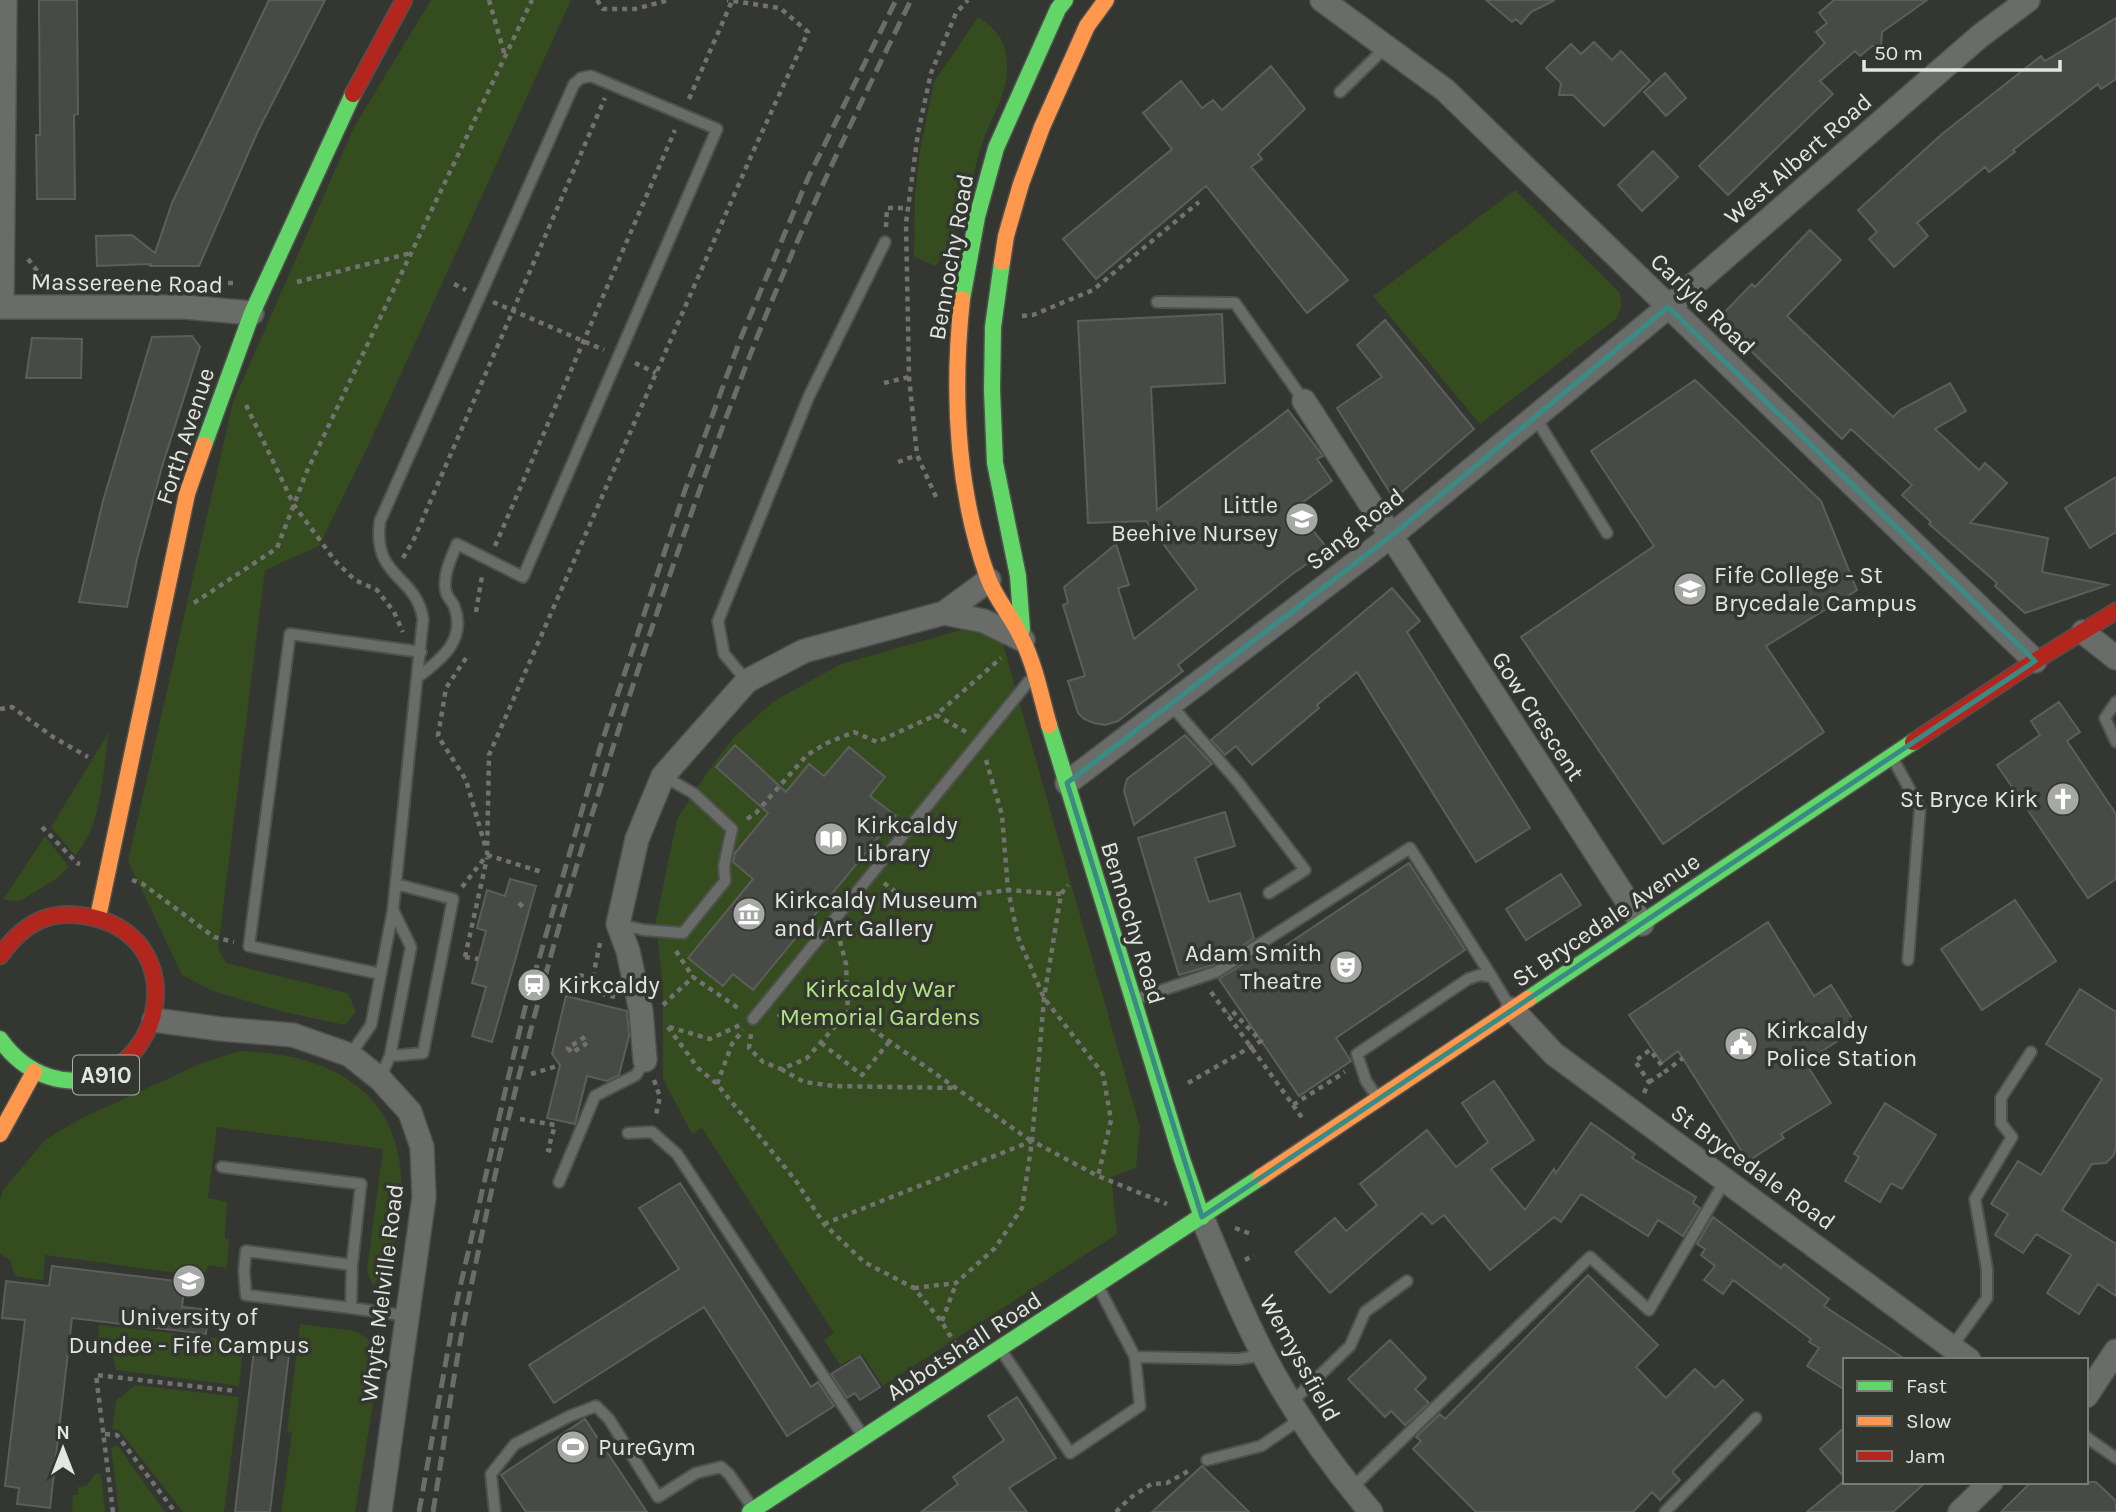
<svg xmlns="http://www.w3.org/2000/svg" width="2116" height="1512" viewBox="0 0 2116 1512" font-family="Karla,sans-serif">
<style>
.green{fill:#354c1f}
.building{fill:#484a46;stroke:#5c5e5a;stroke-width:2}
.lines{fill:none;stroke-linecap:round;stroke-linejoin:round}
.lane-casing{stroke:#4f514e;stroke-width:14}
.street-casing{stroke:#4f514e;stroke-width:26}
.fast-casing{stroke:#4f514e;stroke-width:19}
.slow-casing{stroke:#4f514e;stroke-width:19}
.jam-casing{stroke:#4f514e;stroke-width:19}
.path{stroke:#727371;stroke-width:4.5;stroke-dasharray:5 5;stroke-linecap:butt}
.lane{stroke:#6a6c6a;stroke-width:10}
.street{stroke:#6a6c6a;stroke-width:23}
.fast{stroke:#63d668;stroke-width:16}
.slow{stroke:#ff974d;stroke-width:16}
.jam{stroke:#b3261e;stroke-width:16}
.rail{stroke:#6b6d6a;stroke-width:5;stroke-dasharray:14 7;stroke-linecap:butt}
.marked{fill:none;stroke:#398c85;stroke-width:5;stroke-linejoin:round}
.labels{text-anchor:middle;dominant-baseline:central;stroke-width:7;stroke-linejoin:round;paint-order:stroke}
.shield{fill:#333730;stroke:#aeb2ad;stroke-width:2}
.shield-label{font-size:23px;font-weight:bold;fill:#e3e6e2}
.street-label{font-size:24px;fill:#e3e6e2;stroke:#333730}
.poi-label{font-size:24px;fill:#e3e6e2;stroke:#333730;text-anchor:start}
.park-label{font-size:24px;fill:#b0e67e;stroke:#333730}
</style>
<rect width="100%" height="100%" fill="#333631"/>
<!-- green -->
<path class="green" d="M431 0H571L370 442 319 546 265 570 218 948 226 963 348 993 356 1012 345 1025 284 1012 213 991 182 975 128 861 233 402 354 127Z
M978 17C997 30 1006 39 1007 64 1009 91 992 116 983 141 968 188 965 223 936 266L914 257 915 196 920 150 934 82Z
M1515 190 1620 293 1621 308 1617 318 1480 424 1373 296Z
M961 630 1001 637 1140 1127 1136 1168 1111 1177 1117 1234 883 1386 862 1354 840 1365 824 1340 834 1333 702 1128 692 1134 663 1079V991L656 920 677 819 708 771 734 737 774 701 841 664Z
M109 732C102 773 103 824 75 856L51 827Z
M45 836 69 867 56 879 20 901 3 900Z
M240 1051C284 1053 331 1061 365 1093 405 1130 407 1189 395 1239 393 1247 393 1258 389 1265 385 1272 377 1279 373 1286L367 1270 383 1149 217 1127 208 1198 227 1202 225 1238 229 1239 227 1268 208 1265 206 1272 192 1271 191 1275 45 1255 43 1280 15 1276 10 1260 0 1254V1200L3 1190 45 1140 80 1119 202 1063Z
M300 1324 355 1331 368 1339 379 1368 355 1512H281L292 1432 287 1431Z
M99 1325 244 1341 239 1386 116 1370 113 1357 97 1352Z
M135 1385 239 1397 224 1512H183L119 1430 112 1429 116 1401Z
M117 1446H118L165 1512H119L111 1448Z
M96 1473 101 1474 105 1512H72L73 1495H78V1487L86 1486Z"/>
<!-- building -->
<path class="building" d="M39 0H77L78 114 74 115 75 199H37L36 135H40Z
M269 0H325L258 131 199 266H150L151 264 97 266 96 236 132 235 155 253 172 203Z
M1486 0H1555L1531 12 1521 24 1516 19 1512 22Z
M1834 0H1927L1882 32 1881 46H1872L1860 56 1855 51 1820 81 1833 94 1728 195 1699 166 1825 43 1816 32 1827 23 1819 13Z
M2116 18V79L2101 89 2098 84 2013 150 2015 152 1989 172 1985 167 1917 223 1928 236 1894 267 1869 239 1877 232 1858 210 1942 134 2041 56 2045 61Z
M1594 42 1612 60 1621 51 1650 81 1604 126 1573 95H1559L1561 83 1546 68 1571 44 1581 54Z
M1271 66 1305 109 1258 154 1262 159 1251 167 1348 280 1307 313 1206 186 1096 279 1063 239 1172 149 1143 113 1181 81 1202 108 1213 100 1222 110Z
M1665 73 1686 98 1666 116 1644 92Z
M1653 151 1678 177 1642 211 1618 185Z
M1810 230 1841 260 1787 316 1893 417 1900 410 1950 383 1966 411 1935 429 1979 470 1985 463 2007 483 1970 523 2048 538 2042 572 2108 585 2025 613 1995 586 1997 583 1929 524 1931 522 1902 495 1912 485 1851 429 1842 439 1718 319 1752 284 1755 287Z
M1222 314 1225 383 1151 387 1157 510 1288 410 1323 456 1317 459 1332 481 1295 508 1328 549 1291 575 1178 665 1183 671 1118 721 1105 725 1094 723 1084 719 1078 713 1068 681 1085 676 1063 605 1068 603 1064 587 1116 544 1129 585 1118 588 1134 639 1197 589 1146 521 1088 523 1078 321Z
M1385 320 1474 429 1394 499 1337 408 1382 377 1357 345Z
M192 336 200 347 162 467 137 559 127 607 79 602 103 501 152 337Z
M32 338 82 339 81 378H26Z
M1695 380 1821 501 1857 590 1766 646 1824 732 1663 844 1521 637 1654 546 1591 451Z
M2116 477V532L2090 548 2065 508Z
M1392 588 1420 621 1407 632 1530 828 1476 862 1357 672 1317 705 1319 708 1252 765 1236 746 1225 755 1211 740Z
M2059 702 2080 732 2067 741 2116 814V879L2088 898 1997 765 2040 735 2031 721Z
M1185 735 1212 764 1134 825 1124 791 1127 779Z
M735 745 786 792 809 764 824 776 849 747 885 777 870 796 896 816 753 990 733 974 723 986 688 958 753 879 733 862 735 853 768 813 716 767Z
M1225 812 1235 846 1195 858 1209 902 1240 893 1254 938 1213 965 1179 975 1138 838Z
M1409 863 1465 950 1336 1038 1351 1061 1299 1096 1219 979 1259 954 1261 962Z
M1561 874 1581 905 1526 940 1506 909Z
M510 879 536 886 492 1042 472 1036 486 987 472 983 486 931 477 928 487 890 505 896Z
M2015 900 2056 961 1982 1010 1941 949Z
M1768 922 1814 996 1831 985 1858 1028 1805 1062 1831 1103 1781 1134 1784 1138 1748 1161 1678 1051 1662 1063 1629 1015Z
M2080 989 2116 1012V1145L2114 1155 2106 1163 2092 1164 2062 1210 2116 1244V1296L2098 1284 2079 1314 2047 1293 2071 1255 2036 1234 2023 1253 1995 1235 2008 1214 1991 1204 2018 1161 2041 1175 2102 1079 2046 1044Z
M566 996 627 1011 629 1036 619 1075 607 1081 587 1076 575 1124 547 1118 560 1065 552 1054Z
M1494 1081 1534 1140 1491 1169 1525 1210 1554 1169 1556 1173 1591 1123 1635 1154 1632 1158 1696 1197 1693 1203 1700 1208 1683 1236 1658 1220 1648 1236 1581 1194 1561 1222 1554 1217 1490 1270 1444 1215 1432 1224 1422 1213 1330 1293 1295 1252 1335 1218 1346 1231 1377 1205 1360 1184 1427 1130 1456 1167 1488 1142 1462 1103Z
M1885 1103 1936 1135 1902 1189 1891 1183 1880 1202 1845 1181 1859 1157 1854 1154Z
M680 1183 811 1387 818 1382 834 1406 787 1436 704 1307 554 1403 529 1365 679 1269 639 1208Z
M1713 1217 1781 1268 1784 1264 1829 1299 1824 1306 1906 1360H1845V1390L1807 1366 1819 1348 1809 1342 1811 1339 1733 1280 1723 1294 1704 1280 1715 1266 1701 1255 1705 1249 1697 1244Z
M52 1266 185 1282 182 1307 209 1310 206 1334 72 1318 50 1508 17 1504 19 1488 5 1486 25 1320 2 1318 6 1281 49 1286Z
M1588 1275 1658 1345 1636 1367 1666 1398 1695 1369 1715 1388 1723 1380 1743 1400 1672 1472 1680 1480 1660 1500 1652 1492 1633 1512H1476L1413 1449 1421 1441 1416 1437 1440 1414 1445 1419Z
M1390 1340 1426 1378 1415 1389 1429 1403 1405 1425 1391 1411 1385 1417 1348 1379Z
M254 1350 289 1354 270 1512H235Z
M860 1356 880 1387 860 1400 855 1393 847 1398 831 1374Z
M1017 1397 1056 1458 1009 1488 1027 1512H921L958 1484 953 1477 1004 1440 988 1416Z
M585 1419 647 1512H526L501 1475Z
M1845 1427V1478L1820 1449Z
M1202 1466 1249 1512H1152Z
M1843 1482H1926L1893 1512H1807Z
M2031 1482H2096L2116 1501V1512H2001Z"/>
<g class="lines">
<defs>
<path id="lane" d="M1340 92 1386 47
M1157 302 1235 303 1304 401
M1535 417 1607 533
M747 681 724 654 718 621 809 396 885 242
M2116 702 2105 718 2116 742
M1170 704 1238 782 1305 870 1269 893
M1893 759 1920 808 1908 960
M393 910 423 619C416 574 372 579 380 521L574 84 581 78 591 76 717 129 523 577 457 544C451 558 442 577 446 592 447 597 452 601 454 606 467 639 442 659 418 677
M618 924 644 930 683 933 725 881 724 866 732 829 693 793 663 776
M381 974 249 946 290 634 421 652
M1136 999 1216 972 1410 848 1492 977
M753 1019 1029 681
M350 1055 371 1025 393 910 411 947 390 1056 380 1079
M390 1056 423 1053 453 899 396 884
M1377 1097 1366 1081 1357 1054 1468 979 1480 975 1492 977 1511 1009
M628 1133 652 1132 677 1154 863 1436
M222 1167 361 1184 352 1265 351 1308 408 1316
M559 1182 595 1096 636 1075 645 1060
M1099 1288 1135 1357
M351 1308 246 1295 244 1271 246 1251 352 1265
M1951 1348 1987 1298V1269L1975 1199 2012 1137 2001 1123V1098L2031 1052
M1001 1350 1070 1453 1140 1406 1135 1357 1239 1359 1263 1355
M1292 1402 1350 1346 1365 1312 1407 1281
M2086 1437 2116 1458
M1207 1460 1261 1446 1302 1418
M1352 1488 1590 1257 1649 1310 1726 1179
M495 1512 491 1474 515 1444 570 1416 596 1406 609 1419 658 1497 696 1473 721 1467 729 1474 752 1507
M1665 1512 1756 1418"/>
<path id="street" d="M1322 0 1445 90 2035 661
M0 307H184L252 313
M2 307 5 0
M1304 401 1642 924
M944 613 984 621 1023 640
M2083 632 2116 658
M1067 783 1391 536 1668 307 1980 36 2028 0
M1512 1009 1554 1054 1969 1360
M154 1020 221 1029 293 1035 350 1055 380 1079 410 1112 422 1147 424 1197 380 1512
M645 1060 641 1011 628 951 618 924 637 839 663 776 747 681 804 651 944 613 989 580
M1202 1217C1221 1263 1240 1310 1263 1354 1292 1410 1330 1464 1371 1512
M2086 1396 2116 1351
M1960 1512 1991 1482"/>
<path id="fast" d="M1002 262 993 327 992 390 995 463 1018 576 1022 629
M962 299 977 217 996 148 1058 9 1065 0
M204 445 252 313 353 94
M1049 725 1182 1159 1202 1217
M1528 999 1913 742
M0 1039C25 1075 70 1093 110 1071
M750 1512 1261 1177"/>
<path id="slow" d="M1002 262 1006 236 1021 184 1042 127 1087 26 1106 0
M962 299C952 393 956 489 988 578 996 600 1013 618 1022 639 1035 665 1041 697 1049 725
M98 917 187 494 204 445
M0 1134 34 1072
M1261 1177 1528 999"/>
<path id="jam" d="M353 94 404 0
M1913 742 2035 661 2116 611
M0 956C27 918 57 906 102 920 116 924 131 934 141 947 171 988 152 1049 110 1071"/>
</defs>
<!-- lane casing -->
<use href="#lane" class="lane-casing"/>
<!-- street casing -->
<use href="#street" class="street-casing"/>
<!-- fast casing -->
<use href="#fast" class="fast-casing"/>
<!-- slow casing -->
<use href="#slow" class="slow-casing"/>
<!-- jam casing -->
<use href="#jam" class="jam-casing"/>
<!-- path -->
<path class="path" d="M489 0 505 56
M597 0 603 9H635L669 0
M689 99 732 1
M886 227 887 208H908
M28 259 42 277 55 281
M297 282 411 253
M218 283H237
M454 284 466 290
M493 302 604 350
M1022 316 1033 315 1093 290 1199 202
M635 363 656 373
M884 383 909 377
M246 405 294 505 336 562 355 580 377 590 394 612 403 632
M898 462 917 455
M936 497 917 455 909 377 906 223 918 133 931 73 956 13 968 0
M495 546 675 130
M403 558 414 539 605 98
M194 603 277 548 307 471 532 0
M476 612 482 576
M466 658 446 688 438 736 466 780 486 849
M0 709 12 707 53 737 88 757
M966 732 936 715 1001 658
M986 760 1002 815 1008 890 1018 937 1044 998 1103 1074 1111 1120 1098 1176
M747 819 756 813 807 755 827 743 854 732 877 742 936 715
M42 827 77 863 80 864
M487 855 542 872
M132 880 143 884 214 937 234 942
M884 883 910 903 1008 890 1061 894
M462 887 487 855 489 755 752 154 808 32 780 8 727 0
M519 903 523 907
M840 941 846 964 848 1012 1031 1141
M600 943 590 991 615 997
M676 951 693 977
M465 957 487 858
M465 957 478 959
M579 975 592 978
M1211 992 1293 1105 1345 1072
M663 1005 693 977 741 1010
M778 1014C794 1027 828 1015 847 1013
M668 1027 698 1068 717 1084 796 1181 824 1224 864 1262 914 1288 942 1322 955 1344
M669 1027 710 1039 740 1025
M751 1034 749 1048 763 1062 781 1069 806 1059 848 1012
M585 1037 568 1048 572 1053 587 1043
M821 1043 862 1075 889 1042
M781 1069 804 1082 834 1086 955 1088
M531 1074 560 1065
M654 1080 660 1097 656 1115
M1649 1082 1666 1071
M1188 1083 1261 1041 1232 1011 1228 1014
M717 1084 732 1044 743 1030
M1644 1093 1649 1082 1635 1061 1650 1050 1666 1071 1683 1058
M1293 1105 1303 1119
M520 1119 555 1125 548 1150 552 1151
M824 1224 1032 1141 1098 1176 1167 1204
M1235 1228 1251 1234
M1245 1260 1254 1255
M914 1288 956 1283 995 1248 1022 1208 1032 1141 1044 998 1061 894 1068 885
M942 1321 956 1284
M105 1434 117 1435 175 1512
M113 1512 96 1375 236 1391
M1116 1512 1130 1498 1151 1484 1167 1483 1192 1469"/>
<!-- lane -->
<use href="#lane" class="lane"/>
<!-- street -->
<use href="#street" class="street"/>
<!-- fast -->
<use href="#fast" class="fast"/>
<!-- slow -->
<use href="#slow" class="slow"/>
<!-- jam -->
<use href="#jam" class="jam"/>
<!-- rail -->
<path class="rail" d="M419 1512 456 1305 508 1079 526 1004 600 748 685 490 740 340 808 178 896 0
M433 1512C444 1444 453 1375 467 1307 506 1108 560 912 622 719 664 589 708 461 758 335 804 220 857 110 911 0"/>
</g>
<!-- marked area -->
<path class="marked" d="M1668 307 2035 661 1202 1217 1067 783 1391 536Z"/>
<!-- icons -->
<defs>
<symbol id="school-disc" viewBox="-11 -11 22 22"><circle r="9.5" fill="#a5a8a4" stroke="#333730"/><path d="M0-5L7-2L0 1L-7-2ZM-4 1L0 2.5L4 1V4Q0 6-4 4Z" fill="#fff"/></symbol>
<symbol id="university-disc" viewBox="-11 -11 22 22"><circle r="9.5" fill="#a5a8a4" stroke="#333730"/><path d="M0-5L7-2L0 1L-7-2ZM-4 1L0 2.5L4 1V4Q0 6-4 4Z" fill="#fff"/></symbol>
<symbol id="church-disc" viewBox="-11 -11 22 22"><circle r="9.5" fill="#a5a8a4" stroke="#333730"/><path d="M-1.2-6h2.4v3.5h3.3v2.4h-3.3V6h-2.4V-.1h-3.3v-2.4h3.3Z" fill="#fff"/></symbol>
<symbol id="library-disc" viewBox="-11 -11 22 22"><circle r="9.5" fill="#a5a8a4" stroke="#333730"/><path d="M-6-4Q-3-5.5-.7-3.5V5Q-3 3-6 4ZM6-4Q3-5.5 .7-3.5V5Q3 3 6 4Z" fill="#fff"/></symbol>
<symbol id="museum-disc" viewBox="-11 -11 22 22"><circle r="9.5" fill="#a5a8a4" stroke="#333730"/><path d="M0-6L6-3V-2H-6V-3ZM-5-1h2V3h-2ZM-1-1h2V3h-2ZM3-1h2V3H3ZM-6 4H6V6H-6Z" fill="#fff"/></symbol>
<symbol id="theatre-disc" viewBox="-11 -11 22 22"><circle r="9.5" fill="#a5a8a4" stroke="#333730"/><path d="M-5-5.5Q0-4 5-5.5V0Q5 5 0 6Q-5 5-5 0ZM-3.3-2.5H-1v1.5H-3.3ZM1-2.5H3.3v1.5H1ZM-2.8 1Q0 5.5 2.8 1Z" fill="#fff"/></symbol>
<symbol id="station-disc" viewBox="-11 -11 22 22"><circle r="9.5" fill="#a5a8a4" stroke="#333730"/><path d="M-3-6H3Q5-6 5-4V2Q5 4 3 4L4.5 6H3L1.5 4h-3L-3 6H-4.5L-3 4Q-5 4-5 2V-4Q-5-6-3-6ZM-3.5-4v3h7v-3ZM-3.5 1v1.5H-2V1ZM2 1v1.5H3.5V1Z" fill="#fff"/></symbol>
<symbol id="civic-disc" viewBox="-11 -11 22 22"><circle r="9.5" fill="#a5a8a4" stroke="#333730"/><path d="M-.6-6.5H3V-4.5H.6V-3L4-1V1h2V6H-6V1h2V-1L-.6-3ZM-1.2 2.5V6h2.4V2.5Z" fill="#fff"/></symbol>
<symbol id="stadium-disc" viewBox="-11 -11 22 22"><circle r="9.5" fill="#a5a8a4" stroke="#333730"/><path d="M0-5a6.5 5 0 1 0 0 10a6.5 5 0 1 0 0-10ZM-3.5-1.8h7v3.6h-7Z" fill="#fff"/></symbol>
</defs>
<g fill-rule="evenodd">
<use href="#school-disc" x="1283" y="500" width="38" height="38"/>
<use href="#university-disc" x="1671" y="570" width="38" height="38"/>
<use href="#church-disc" x="2044" y="780" width="38" height="38"/>
<use href="#library-disc" x="812" y="820" width="38" height="38"/>
<use href="#museum-disc" x="730" y="895" width="38" height="38"/>
<use href="#theatre-disc" x="1327" y="948" width="38" height="38"/>
<use href="#station-disc" x="515" y="966" width="38" height="38"/>
<use href="#civic-disc" x="1722" y="1025" width="38" height="38"/>
<use href="#university-disc" x="170" y="1262" width="38" height="38"/>
<use href="#stadium-disc" x="554" y="1428" width="38" height="38"/>
</g>
<g class="labels">
<!-- shield labels -->
<rect class="shield" x="73" y="1055.5" width="66" height="39" rx="5"/>
<g class="shield-label">
<text x="106" y="1075">A910</text>
</g>
<!-- street labels -->
<g class="street-label">
<text transform="translate(1798 159) rotate(-41)">West Albert Road</text>
<text transform="translate(951 257) rotate(-80)">Bennochy Road</text>
<text transform="translate(127 283) rotate(1)">Massereene Road</text>
<text transform="translate(1703 304) rotate(44)">Carlyle Road</text>
<text transform="translate(185 436) rotate(-72)">Forth Avenue</text>
<text transform="translate(1355 529) rotate(-38)">Sang Road</text>
<text transform="translate(1538 716) rotate(57)">Gow Crescent</text>
<text transform="translate(1606 920) rotate(-34)">St Brycedale Avenue</text>
<text transform="translate(1133 923) rotate(73)">Bennochy Road</text>
<text transform="translate(1753 1167) rotate(36)">St Brycedale Road</text>
<text transform="translate(382 1293) rotate(-83)">Whyte Melville Road</text>
<text transform="translate(964 1346) rotate(-33)">Abbotshall Road</text>
<text transform="translate(1300 1358) rotate(61)">Wemyssfield</text>
</g>
<!-- poi labels -->
<g class="poi-label">
<text x="1278" y="505" text-anchor="end">Little<tspan x="1278" dy="28">Beehive Nursey</tspan></text>
<text x="1714" y="575">Fife College - St<tspan x="1714" dy="28">Brycedale Campus</tspan></text>
<text x="2038" y="799" text-anchor="end">St Bryce Kirk</text>
<text x="856" y="825">Kirkcaldy<tspan x="856" dy="28">Library</tspan></text>
<text x="774" y="900">Kirkcaldy Museum<tspan x="774" dy="28">and Art Gallery</tspan></text>
<text x="1322" y="953" text-anchor="end">Adam Smith<tspan x="1322" dy="28">Theatre</tspan></text>
<text x="558" y="985">Kirkcaldy</text>
<text x="1766" y="1030">Kirkcaldy<tspan x="1766" dy="28">Police Station</tspan></text>
<text x="189" y="1317" text-anchor="middle">University of<tspan x="189" dy="28">Dundee - Fife Campus</tspan></text>
<text x="598" y="1447">PureGym</text>
</g>
<!-- park labels -->
<g class="park-label">
<text x="880" y="989">Kirkcaldy War<tspan x="880" dy="28">Memorial Gardens</tspan></text>
</g>
</g>
<!-- legend -->
<rect x="1843" y="1358" width="245" height="126" fill="#333730" stroke="#797d77" stroke-width="2"/>
<rect x="1857" y="1381" width="35" height="10" fill="#63d668" stroke="#797d77" stroke-width="2"/>
<text x="1906" y="1393" font-size="21" fill="#e3e6e2">Fast</text>
<rect x="1857" y="1416" width="35" height="10" fill="#ff974d" stroke="#797d77" stroke-width="2"/>
<text x="1906" y="1428" font-size="21" fill="#e3e6e2">Slow</text>
<rect x="1857" y="1451" width="35" height="10" fill="#b3261e" stroke="#797d77" stroke-width="2"/>
<text x="1906" y="1463" font-size="21" fill="#e3e6e2">Jam</text>
<!-- north arrow -->
<g transform="translate(63 1449)" stroke="#333730" stroke-width="5" paint-order="stroke">
<path d="M0-5L12 26L0 18L-12 26Z" fill="#e3e6e2"/>
<text y="-10" font-size="19" font-weight="bold" text-anchor="middle" fill="#e3e6e2">N</text>
</g>
<!-- scale -->
<path d="M1864 60v10h196v-10" fill="none" stroke="#e3e6e2" stroke-width="3.5"/>
<text x="1874" y="60" font-size="21" fill="#e3e6e2" stroke="#333730" stroke-width="5" paint-order="stroke">50 m</text>
</svg>
